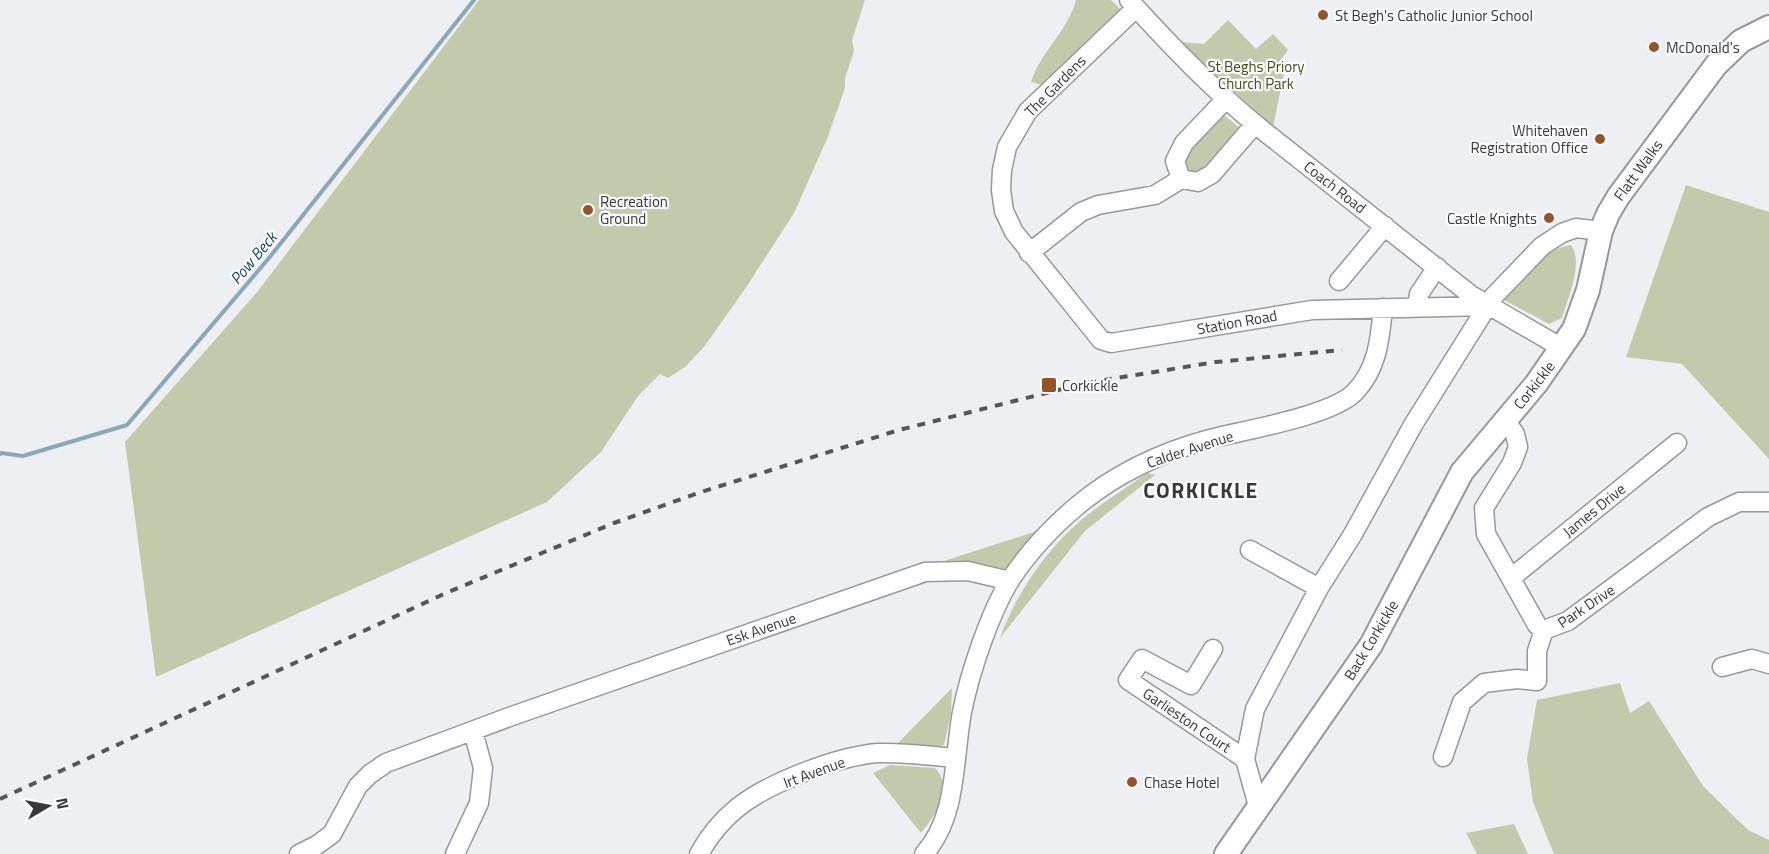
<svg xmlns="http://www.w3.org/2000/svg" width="1769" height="854" viewBox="0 0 1769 854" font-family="'Titillium Web',sans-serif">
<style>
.green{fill:#c3caac}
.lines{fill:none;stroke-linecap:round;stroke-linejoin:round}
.stream{stroke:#8ba7b8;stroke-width:4}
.minor-casing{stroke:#98989c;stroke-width:21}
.major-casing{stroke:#98989c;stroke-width:26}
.minor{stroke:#fff;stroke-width:18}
.major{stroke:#fff;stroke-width:22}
.rail{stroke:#565658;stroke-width:4;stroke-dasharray:8 8;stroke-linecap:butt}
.poi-dot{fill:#975324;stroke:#fcfcff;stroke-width:2}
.labels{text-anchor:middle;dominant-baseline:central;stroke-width:4.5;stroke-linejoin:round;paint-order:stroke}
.poi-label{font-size:15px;fill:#383839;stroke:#fcfcff;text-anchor:start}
.park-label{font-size:15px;fill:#465013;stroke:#fcfcff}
.street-label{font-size:15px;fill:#383839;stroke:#fcfcff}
.water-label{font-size:16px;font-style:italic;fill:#164860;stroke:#fcfcff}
.district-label{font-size:21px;font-weight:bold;letter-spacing:1.5px;fill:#383839;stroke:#fcfcff}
</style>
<rect width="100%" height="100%" fill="#eeeff3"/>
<!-- green -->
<path class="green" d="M479 0H865L852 40 854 51 845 78V88L827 139 794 213 747 286 704 347 685 367 668 378 660 374 638 396 601 452 547 502 156 677 125 442 258 291Z
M1076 0H1111L1120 9 1043 85 1031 82C1041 51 1068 31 1076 0Z
M1228 20 1256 49 1273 34 1288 50 1280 61 1285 68 1273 127 1180 42 1204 44Z
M1224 115 1241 129 1202 174 1184 175 1185 155Z
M1686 185 1769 212V459L1682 364 1626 357Z
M1571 245C1584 262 1568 298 1562 318L1549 324 1504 300C1525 277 1538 251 1571 245Z
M1147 473 1155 475 1085 531 1000 638C1015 596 1045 551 1080 521 1100 504 1125 489 1147 473Z
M1040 530 1007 569 979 564 941 562Z
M1620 683 1630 713 1649 701 1703 786 1748 830 1769 840V854H1554L1533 802 1527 759 1537 700Z
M952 688 951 714 944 745 934 748 898 743Z
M890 765 935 768C954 787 935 816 921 833L873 773Z
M1514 824 1528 854H1477L1466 833Z"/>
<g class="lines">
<!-- stream -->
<path class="stream" d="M0 454 1 453 23 456 127 425 269 258 474 0"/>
<defs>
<path id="minor" d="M1129 0C1170 45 1212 89 1260 128L1471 295 1562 348
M1136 8 1028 111 1007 147 1002 170 1001 190 1004 211 1014 232 1101 340 1111 343 1312 310 1488 306
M1181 179 1175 161 1184 143 1226 99
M1029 253 1081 212 1098 205 1155 195 1181 179 1198 182 1212 174 1255 124
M1339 281 1385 226
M1417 308 1419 294 1437 267
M1506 421 1515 434 1518 447 1512 463 1484 508 1486 534 1537 625 1544 630 1568 621 1708 517 1739 502H1769
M1250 550 1319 588
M1511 578 1677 443
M1213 649 1191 685 1142 659 1128 680 1245 759
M1722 667 1752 659 1769 664
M1443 757 1462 702 1484 683 1517 679 1537 681V651L1544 630
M1258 806 1245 759 1255 709 1319 588 1353 534 1413 425 1493 297 1542 246 1562 233 1576 228 1601 231
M299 854 317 845 332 834 358 786 370 774 386 763 512 716 925 572 968 571 1010 581
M455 854 479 803 483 768 473 731
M699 854C709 836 721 821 737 808 768 783 838 756 878 753 903 752 931 756 956 758
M924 854C958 816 953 760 962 712 970 672 989 615 1010 580 1028 553 1052 527 1077 506 1115 474 1162 452 1210 439 1244 430 1332 416 1355 392 1378 368 1380 338 1383 308"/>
<path id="major" d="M1226 854 1371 645 1462 472 1536 384 1574 329 1588 290 1601 231 1608 214 1618 197 1716 65 1741 41 1769 27"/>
</defs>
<!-- minor casing -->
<use href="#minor" class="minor-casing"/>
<!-- major casing -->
<use href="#major" class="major-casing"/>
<!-- minor -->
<use href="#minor" class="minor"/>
<!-- major -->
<use href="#major" class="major"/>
<!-- rail -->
<path class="rail" d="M0 799 446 593 614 523 701 492 899 430 1086 383 1216 362 1342 350"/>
</g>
<!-- markers -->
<g class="poi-dot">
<circle cx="1323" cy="15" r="6"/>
<circle cx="1654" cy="47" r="6"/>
<circle cx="1600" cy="139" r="6"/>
<circle cx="588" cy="210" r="6"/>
<circle cx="1549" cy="218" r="6"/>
<rect x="1041" y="377" width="16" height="16" rx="3"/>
<circle cx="1132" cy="782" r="6"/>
</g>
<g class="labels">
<!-- poi labels -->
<g class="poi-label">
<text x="1335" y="15">St Begh's Catholic Junior School</text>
<text x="1666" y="47">McDonald's</text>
<text x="1588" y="130" text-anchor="end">Whitehaven<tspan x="1588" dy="17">Registration Office</tspan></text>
<text x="600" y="201">Recreation<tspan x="600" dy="17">Ground</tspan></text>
<text x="1537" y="218" text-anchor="end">Castle Knights</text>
<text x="1062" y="385">Corkickle</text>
<text x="1144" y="782">Chase Hotel</text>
</g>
<!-- park labels -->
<g class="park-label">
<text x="1256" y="66">St Beghs Priory<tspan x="1256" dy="17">Church Park</tspan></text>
</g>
<!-- street labels -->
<g class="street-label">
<text transform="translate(1055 86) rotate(-45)">The Gardens</text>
<text transform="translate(1638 170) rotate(-54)">Flatt Walks</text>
<text transform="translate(1335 187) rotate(38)">Coach Road</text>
<text transform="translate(1237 322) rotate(-10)">Station Road</text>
<text transform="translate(1534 385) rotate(-52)">Corkickle</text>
<text transform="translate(1190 449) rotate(-18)">Calder Avenue</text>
<text transform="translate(1594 510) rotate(-39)">James Drive</text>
<text transform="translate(1586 606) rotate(-34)">Park Drive</text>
<text transform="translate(761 629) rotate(-19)">Esk Avenue</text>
<text transform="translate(1371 640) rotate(-59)">Back Corkickle</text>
<text transform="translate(1187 720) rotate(34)">Garlieston Court</text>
<text transform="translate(814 772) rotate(-20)">Irt Avenue</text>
</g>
<!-- water labels -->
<g class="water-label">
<text transform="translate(253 258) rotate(-50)">Pow Beck</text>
</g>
<!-- district labels -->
<g class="district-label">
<text x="1201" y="490">CORKICKLE</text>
</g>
</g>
<!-- north arrow -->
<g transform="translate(48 806) rotate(80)" stroke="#fcfcff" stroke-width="4.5" paint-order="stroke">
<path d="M0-4.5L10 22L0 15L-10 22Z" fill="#383839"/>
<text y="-9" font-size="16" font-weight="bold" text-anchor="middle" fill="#383839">N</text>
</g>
</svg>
